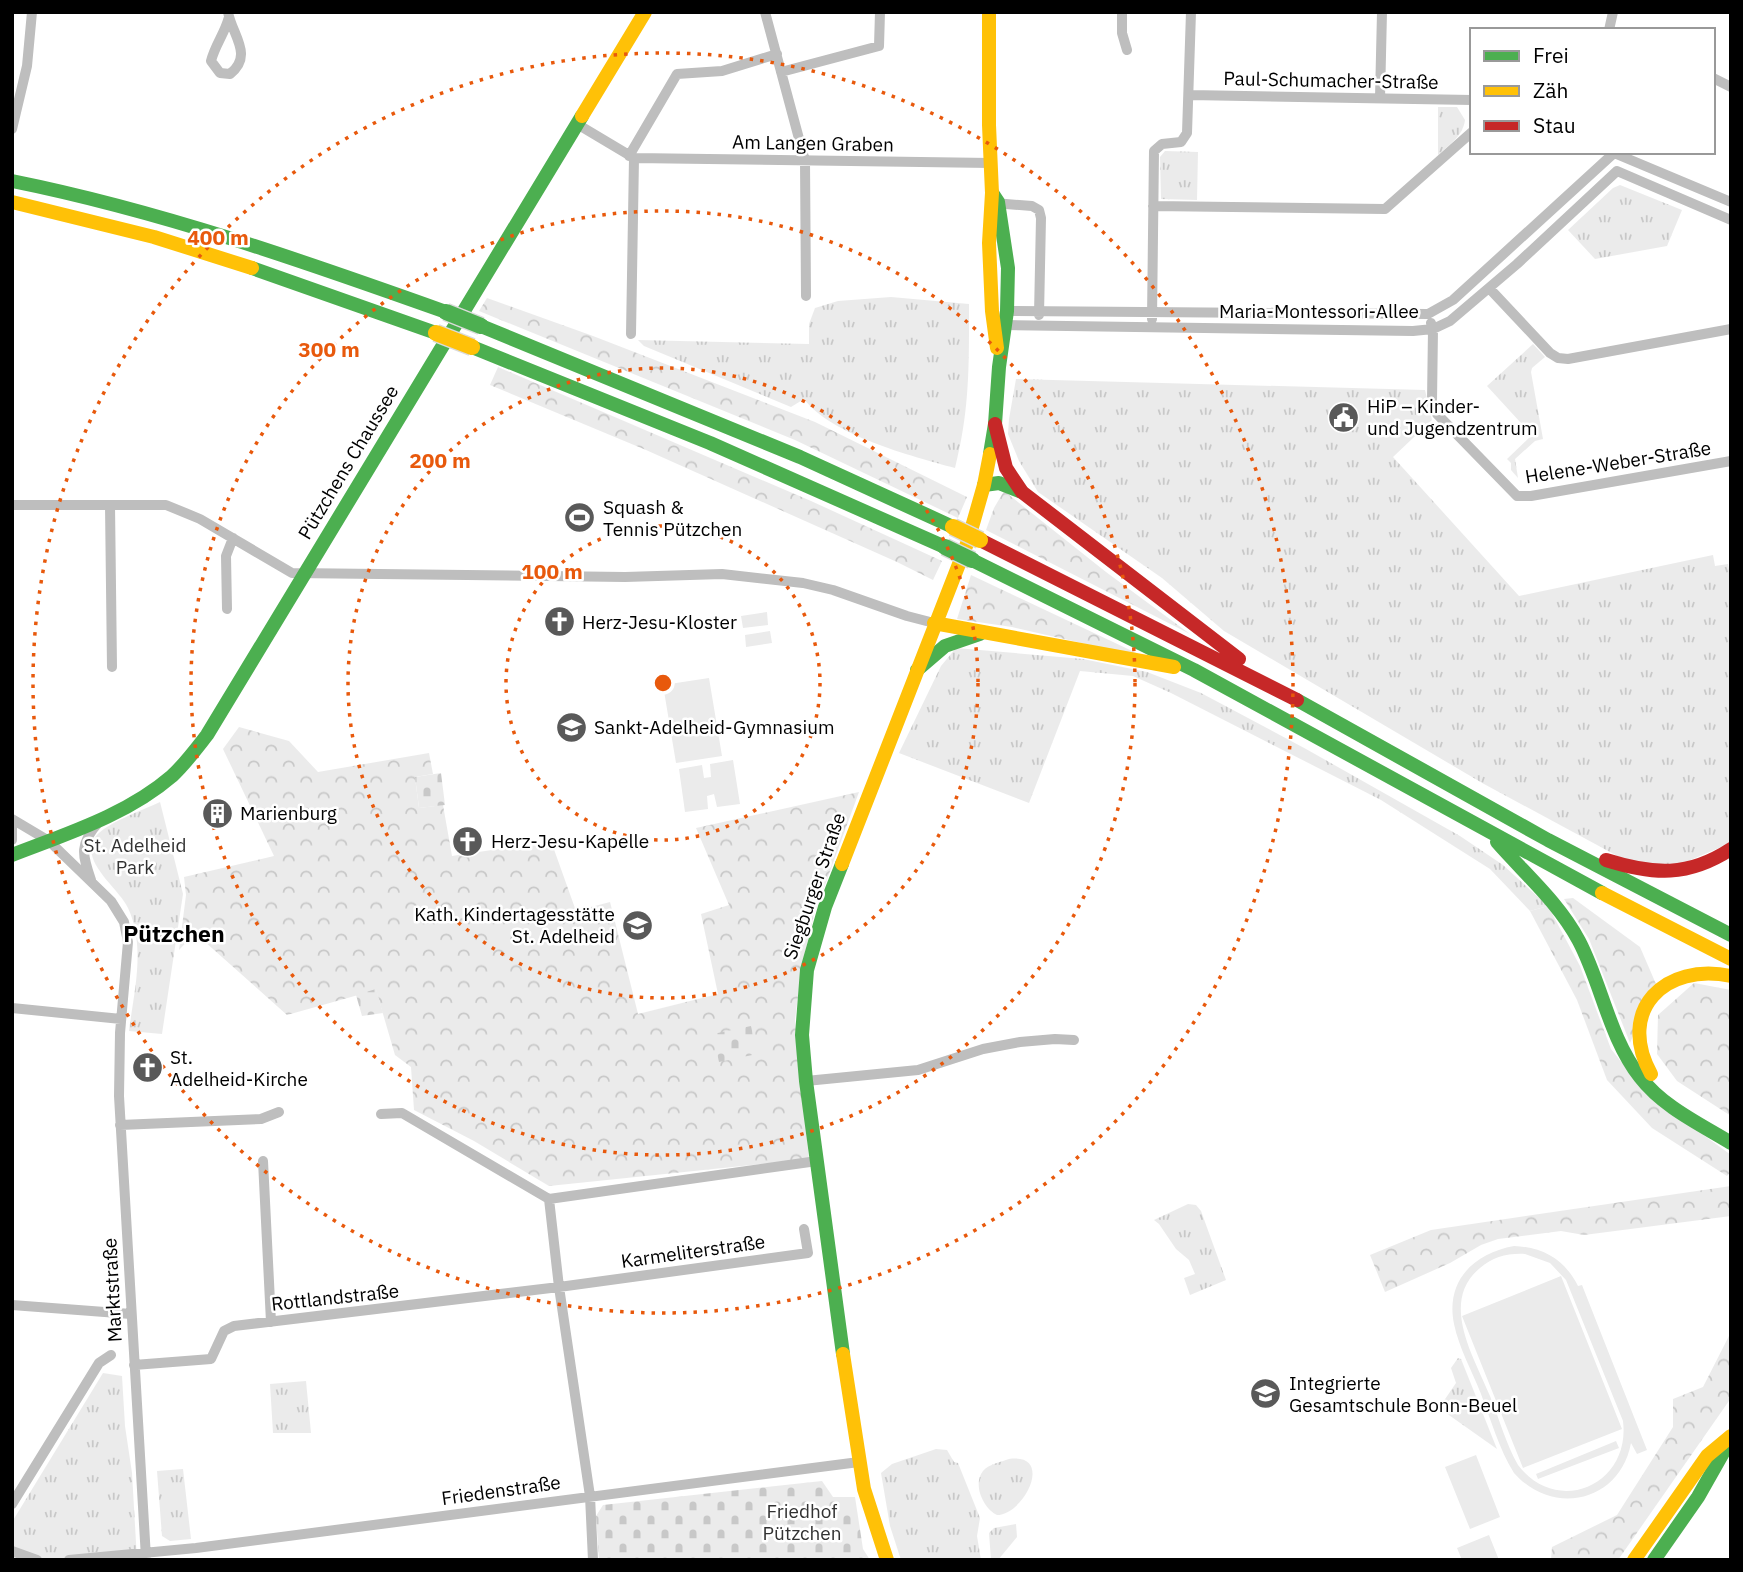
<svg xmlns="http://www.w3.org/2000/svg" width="1743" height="1572" viewBox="0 0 1743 1572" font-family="'IBM Plex Sans',sans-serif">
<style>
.grass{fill:url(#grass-tufts)}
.forest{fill:url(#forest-crowns)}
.cemetery{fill:url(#cemetery-stones)}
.pitch{fill:#ebebeb;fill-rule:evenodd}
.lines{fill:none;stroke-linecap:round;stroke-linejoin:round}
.street{stroke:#bebebe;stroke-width:10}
.fast{stroke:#4caf50;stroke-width:14}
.slow{stroke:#ffc107;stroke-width:14}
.jam{stroke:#c62828;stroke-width:14}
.fast-bridge-casing{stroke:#dbdbdb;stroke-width:19;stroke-linecap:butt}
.slow-bridge-casing{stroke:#dbdbdb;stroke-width:19;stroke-linecap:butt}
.fast-bridge{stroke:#4caf50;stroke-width:16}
.slow-bridge{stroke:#ffc107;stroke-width:16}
.ring{fill:none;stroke:#e8590c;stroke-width:3.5;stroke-dasharray:3.5 7}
.labels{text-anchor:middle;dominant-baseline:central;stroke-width:5;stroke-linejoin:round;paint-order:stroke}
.street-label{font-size:19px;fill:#000;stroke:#fff}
.poi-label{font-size:19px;fill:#000;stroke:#fff;text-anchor:start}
.park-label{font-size:19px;fill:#323232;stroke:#fff}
.quarter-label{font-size:23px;font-weight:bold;fill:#000;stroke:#fff}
.centre{fill:#e8590c;stroke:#fff;stroke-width:3.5}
.ring-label{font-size:21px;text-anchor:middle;font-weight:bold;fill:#e8590c;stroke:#fff;stroke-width:5;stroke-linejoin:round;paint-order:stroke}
</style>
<defs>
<pattern id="grass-tufts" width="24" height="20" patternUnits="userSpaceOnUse" patternTransform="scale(1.75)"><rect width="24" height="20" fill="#ebebeb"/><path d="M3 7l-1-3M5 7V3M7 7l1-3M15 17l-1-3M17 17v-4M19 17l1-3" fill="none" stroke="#c8c8c8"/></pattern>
<pattern id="forest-crowns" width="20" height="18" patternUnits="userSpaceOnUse" patternTransform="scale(1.75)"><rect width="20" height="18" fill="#ebebeb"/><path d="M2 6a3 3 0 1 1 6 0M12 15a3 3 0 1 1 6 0" fill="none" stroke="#c8c8c8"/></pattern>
<pattern id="cemetery-stones" width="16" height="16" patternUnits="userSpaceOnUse" patternTransform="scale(1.75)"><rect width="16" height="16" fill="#ebebeb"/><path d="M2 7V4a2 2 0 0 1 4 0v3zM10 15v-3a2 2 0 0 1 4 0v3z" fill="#c8c8c8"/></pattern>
</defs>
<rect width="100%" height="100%" fill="#fff"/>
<!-- grass -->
<path class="grass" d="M1438 107H1457L1465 120C1463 136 1449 145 1438 155Z
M1165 151 1198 152 1197 200 1161 199 1160 157Z
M1620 185 1682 210 1667 246 1595 259 1568 230 1613 188Z
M891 297 969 304C969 364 970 409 955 468 911 456 831 435 804 399L791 407 644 346 638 340 809 344V324L815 308 838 301Z
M1533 344 1545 357 1532 368 1531 372 1543 439 1535 441 1515 459 1518 478 1511 470V463L1507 459 1532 435 1487 386Z
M1016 379 1425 390 1432 420 1393 457 1519 596 1713 555 1715 566 1728 564 1731 581V843L1676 866 1634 865 1484 784 1224 631 1162 578 1038 492 1019 461 1008 434 1009 419Z
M956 648 1083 659 1147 672 1201 693 1306 749 1460 836 1503 865 1548 906 1530 911 1490 869 1381 800 1171 693 1133 676 1080 671 1029 803 899 753 941 666Z
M160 802 183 894 162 1034 129 1031C134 991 146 947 128 908 119 888 81 863 94 839 102 824 144 810 160 802Z
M1188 1204 1196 1205 1201 1211 1226 1280 1190 1295 1184 1278 1195 1274 1189 1260 1176 1249 1159 1224 1154 1220Z
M1458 1358 1461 1359 1497 1449 1439 1408 1456 1383 1451 1368Z
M103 1373 122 1376 125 1426 132 1473 137 1560H12V1522Z
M306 1381 311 1433H273L270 1384Z
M936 1449 947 1450 954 1462 958 1463 980 1518 977 1536 981 1560H901L890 1526 881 1473 892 1464Z
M1009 1459C1055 1453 1024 1515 997 1515 984 1509 972 1485 983 1471 989 1464 1001 1462 1009 1459Z
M183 1469 191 1539 170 1541 162 1536 157 1471Z
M1016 1524 1017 1537 998 1560H991L989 1533 994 1528Z"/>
<!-- forest -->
<path class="forest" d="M487 298 593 336 815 422 967 497 958 518 795 440 479 311Z
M498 367 811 501 942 561 933 580 897 562 646 450 490 385Z
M1004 491 1106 572 1190 634 986 530 994 508Z
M971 575 1147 658 1012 627 957 619Z
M239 727 289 741 318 772 429 753 433 774 415 777 419 808 443 805 452 856 551 841 576 911 610 902 638 1014 718 994 701 914 729 905 696 828 859 792 814 915 802 966 795 1020 809 1159 549 1186 474 1141 414 1110 411 1067 395 1055 376 990 287 1015 195 933 179 950 186 895 184 877 274 856 223 749Z
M1573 898 1640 947 1656 984 1630 1043 1589 939 1564 899Z
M1548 906 1580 966 1611 1049 1646 1093 1731 1155V1171L1727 1176 1652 1128 1607 1080 1577 1000 1530 911Z
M1694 983 1731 990V1116L1677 1081 1657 1054 1658 1015Z
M1731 1186V1216L1584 1235 1561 1231 1498 1239 1481 1245 1450 1263 1385 1292 1370 1255 1431 1230Z
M1731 1332V1398L1618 1560H1551L1552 1547 1617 1515 1673 1427V1399L1703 1387Z"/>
<!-- cemetery -->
<path class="cemetery" d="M441 773 445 805 419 808 415 777Z
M376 989 383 1013 362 1016 356 995Z
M751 1026 757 1054 719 1062 713 1034Z
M822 1481 833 1497H855L863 1549 870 1560H599L596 1516 603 1505Z"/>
<!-- pitch -->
<path class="pitch" d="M1369 409H1385V433H1368Z
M767 612 768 625 743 628 741 616Z
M770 631 772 643 746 647 745 635Z
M709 678 722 756 676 763 663 685Z
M733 760 740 804 717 807 714 794 707 796 708 809 685 812 679 769 702 765 704 778 711 777 710 764Z
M1514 1246C1543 1247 1565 1260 1578 1286L1582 1285 1647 1450 1637 1454 1631 1443C1620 1502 1553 1517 1514 1473 1499 1449 1491 1420 1481 1394 1472 1371 1459 1348 1454 1324 1445 1280 1475 1253 1514 1246ZM1525 1254 1550 1263 1566 1280 1623 1421C1631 1485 1557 1517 1518 1465 1506 1444 1499 1418 1490 1396 1474 1357 1439 1302 1480 1268 1493 1257 1508 1253 1525 1254Z
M1561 1276 1622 1429 1523 1468 1462 1316Z
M1616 1441 1619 1448 1538 1479 1536 1474Z
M1476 1455 1500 1517 1470 1529 1445 1467Z
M1489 1535 1499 1560H1462L1457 1548Z"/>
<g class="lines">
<!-- street -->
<path class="street" d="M228 12C232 35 254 55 230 74L220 73 211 61C215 45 225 33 229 17
M765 12 805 161 806 296
M1122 12V33L1127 50
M1609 30 1613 12
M781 72 879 46 880 12
M1713 78 1731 87
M1190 95 1472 100
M1380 98 1382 12
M577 124 634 158 991 163
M12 129 27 66 32 12
M1614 153 1731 202
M629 156 677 74 722 71 777 54
M1617 171 1731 220
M994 203 1032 206 1039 210 1041 218 1039 315
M1153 206 1385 209 1472 132
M1489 288 1550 353 1558 358 1568 359 1731 329
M1007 311 1428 314 1453 300 1614 153
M1152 319 1154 151 1162 144 1181 142 1187 133 1191 12
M1431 323 1433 329 1432 401 1437 414 1517 496H1531L1731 461
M1005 325 1413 331 1433 329 1450 321 1517 264 1617 171
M631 334 634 158
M12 505H166L200 519 292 573 625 577 722 574 803 583 833 590 907 616 934 623
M110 505 112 667
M227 609 226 556 233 538
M12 819 49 841 111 901 124 922 128 942 120 1033 119 1096 146 1558
M12 827V840
M91 880C82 854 79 844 99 822
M12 1008 121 1019
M806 1081 918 1070 983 1049 1020 1042 1055 1039 1074 1040
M381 1114 402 1113 549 1199 817 1161
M120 1125 261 1119 279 1112
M263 1161 271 1322
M549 1199 559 1287 590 1496 593 1560
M12 1305 131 1314
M134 1365 211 1359 224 1331 234 1326 559 1287 808 1253 804 1229
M12 1504 99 1363 111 1355
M12 1551 37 1560
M69 1560 196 1548 859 1462"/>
<!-- fast -->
<path class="fast" d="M12 181C161 211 303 261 446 312
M252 268 436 333
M481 326 800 457 953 527
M472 347 710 443 945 547
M990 454 995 424 999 367 1007 311 1008 268 998 202 992 193
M984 485 999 483 1022 492
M972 560 1194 670 1602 893
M917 670 945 646 980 634
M1297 700 1548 840 1731 935
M1497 842C1525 874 1559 903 1579 941 1602 985 1609 1037 1640 1077 1663 1107 1700 1124 1731 1143
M12 855C66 834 127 815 172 776 185 764 196 749 207 735L582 116
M842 864 825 907 807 970 802 1035 806 1081 843 1354
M1654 1560 1698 1497 1728 1444"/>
<!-- slow -->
<path class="slow" d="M989 12V125L992 193 989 243 992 311 997 348
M582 116 645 12
M12 202 154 237 252 268
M934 623 1174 667
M842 864 968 541 984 485 990 454
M1602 893 1731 959
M1651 1074C1616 1010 1665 962 1731 976
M843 1354 864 1489 887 1560
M1634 1560 1707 1456 1731 1436"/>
<!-- jam -->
<path class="jam" d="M995 424 1006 468 1022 492 1239 659
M980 540 1297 700
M1606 860C1654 875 1688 877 1731 849"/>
<defs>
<path id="fast-bridge" d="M446 312 481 326
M945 547 972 560"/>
<path id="slow-bridge" d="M436 333 472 347
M953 527 980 540"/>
</defs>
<!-- fast-bridge casing -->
<use href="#fast-bridge" class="fast-bridge-casing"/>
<!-- slow-bridge casing -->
<use href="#slow-bridge" class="slow-bridge-casing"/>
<!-- fast-bridge -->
<use href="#fast-bridge" class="fast-bridge"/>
<!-- slow-bridge -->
<use href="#slow-bridge" class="slow-bridge"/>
</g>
<!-- distance rings -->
<g class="ring">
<circle cx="663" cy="683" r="157"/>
<circle cx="663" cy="683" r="315"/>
<circle cx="663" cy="683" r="472"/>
<circle cx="663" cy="683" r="630"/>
</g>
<!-- icons -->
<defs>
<symbol id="civic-disc" viewBox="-11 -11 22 22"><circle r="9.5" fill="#595959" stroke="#fff"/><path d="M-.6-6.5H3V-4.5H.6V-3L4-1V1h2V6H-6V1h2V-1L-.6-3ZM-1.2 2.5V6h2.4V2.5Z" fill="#fff"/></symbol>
<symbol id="stadium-disc" viewBox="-11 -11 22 22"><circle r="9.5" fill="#595959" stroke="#fff"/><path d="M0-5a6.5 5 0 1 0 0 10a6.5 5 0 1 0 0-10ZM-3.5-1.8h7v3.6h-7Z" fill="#fff"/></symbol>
<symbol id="church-disc" viewBox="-11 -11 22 22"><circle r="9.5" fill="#595959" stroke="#fff"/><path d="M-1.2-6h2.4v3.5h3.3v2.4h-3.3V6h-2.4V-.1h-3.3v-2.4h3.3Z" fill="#fff"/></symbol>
<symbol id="school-disc" viewBox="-11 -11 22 22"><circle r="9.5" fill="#595959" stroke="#fff"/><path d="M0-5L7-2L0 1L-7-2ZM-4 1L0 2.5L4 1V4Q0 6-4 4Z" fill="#fff"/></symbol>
<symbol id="building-disc" viewBox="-11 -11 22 22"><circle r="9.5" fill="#595959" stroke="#fff"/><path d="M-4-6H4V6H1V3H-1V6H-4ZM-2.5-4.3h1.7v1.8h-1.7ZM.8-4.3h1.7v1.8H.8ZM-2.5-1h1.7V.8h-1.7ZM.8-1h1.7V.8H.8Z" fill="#fff"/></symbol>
</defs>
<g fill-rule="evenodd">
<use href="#civic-disc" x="1326" y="400" width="35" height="35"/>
<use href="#stadium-disc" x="562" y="500" width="35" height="35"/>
<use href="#church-disc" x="542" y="604" width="35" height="35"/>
<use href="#school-disc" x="554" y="710" width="35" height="35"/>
<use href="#building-disc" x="200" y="796" width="35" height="35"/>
<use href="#church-disc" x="450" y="824" width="35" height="35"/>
<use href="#school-disc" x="620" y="908" width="35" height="35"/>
<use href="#church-disc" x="130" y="1050" width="35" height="35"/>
<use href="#school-disc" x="1248" y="1376" width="35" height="35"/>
</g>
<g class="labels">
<!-- street labels -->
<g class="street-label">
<text transform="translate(1331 80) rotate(1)">Paul-Schumacher-Straße</text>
<text transform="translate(813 143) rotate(1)">Am Langen Graben</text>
<text x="1319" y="311">Maria-Montessori-Allee</text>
<text transform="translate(348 462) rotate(-59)">Pützchens Chaussee</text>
<text transform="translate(1618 462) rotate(-9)">Helene-Weber-Straße</text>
<text transform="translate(814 886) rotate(-71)">Siegburger Straße</text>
<text transform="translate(693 1251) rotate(-8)">Karmeliterstraße</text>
<text transform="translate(112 1290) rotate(-93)">Marktstraße</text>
<text transform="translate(335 1297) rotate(-6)">Rottlandstraße</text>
<text transform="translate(501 1490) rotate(-8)">Friedenstraße</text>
</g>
<!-- poi labels -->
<g class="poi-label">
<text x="1367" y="406">HiP – Kinder-<tspan x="1367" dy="22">und Jugendzentrum</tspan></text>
<text x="603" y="507">Squash &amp;<tspan x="603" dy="22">Tennis Pützchen</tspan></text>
<text x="582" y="622">Herz-Jesu-Kloster</text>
<text x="594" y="727">Sankt-Adelheid-Gymnasium</text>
<text x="240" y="813">Marienburg</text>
<text x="491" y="841">Herz-Jesu-Kapelle</text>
<text x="615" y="914" text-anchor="end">Kath. Kindertagesstätte<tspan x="615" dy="22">St. Adelheid</tspan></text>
<text x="170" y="1057">St.<tspan x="170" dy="22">Adelheid-Kirche</tspan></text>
<text x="1289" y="1383">Integrierte<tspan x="1289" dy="22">Gesamtschule Bonn-Beuel</tspan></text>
</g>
<!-- park labels -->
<g class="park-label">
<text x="135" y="845">St. Adelheid<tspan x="135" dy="22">Park</tspan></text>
<text x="802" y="1511">Friedhof<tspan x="802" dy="22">Pützchen</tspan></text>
</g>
<!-- quarter labels -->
<g class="quarter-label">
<text x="174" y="933">Pützchen</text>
</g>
</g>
<circle cx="663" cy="683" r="10" class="centre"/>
<g class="ring-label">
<text x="218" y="245">400 m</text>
<text x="329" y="357">300 m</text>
<text x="440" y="468">200 m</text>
<text x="552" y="579">100 m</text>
</g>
<!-- border -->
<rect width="1743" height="1572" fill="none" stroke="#000000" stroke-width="28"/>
<!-- legend -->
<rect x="1470" y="28" width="245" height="126" fill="#ffffff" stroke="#999999" stroke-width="2"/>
<rect x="1484" y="51" width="35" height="10" fill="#4caf50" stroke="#999999" stroke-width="2"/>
<text x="1533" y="63" font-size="21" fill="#000000">Frei</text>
<rect x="1484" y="86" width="35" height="10" fill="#ffc107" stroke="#999999" stroke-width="2"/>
<text x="1533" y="98" font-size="21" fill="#000000">Zäh</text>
<rect x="1484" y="121" width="35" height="10" fill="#c62828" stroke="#999999" stroke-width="2"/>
<text x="1533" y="133" font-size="21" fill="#000000">Stau</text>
</svg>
